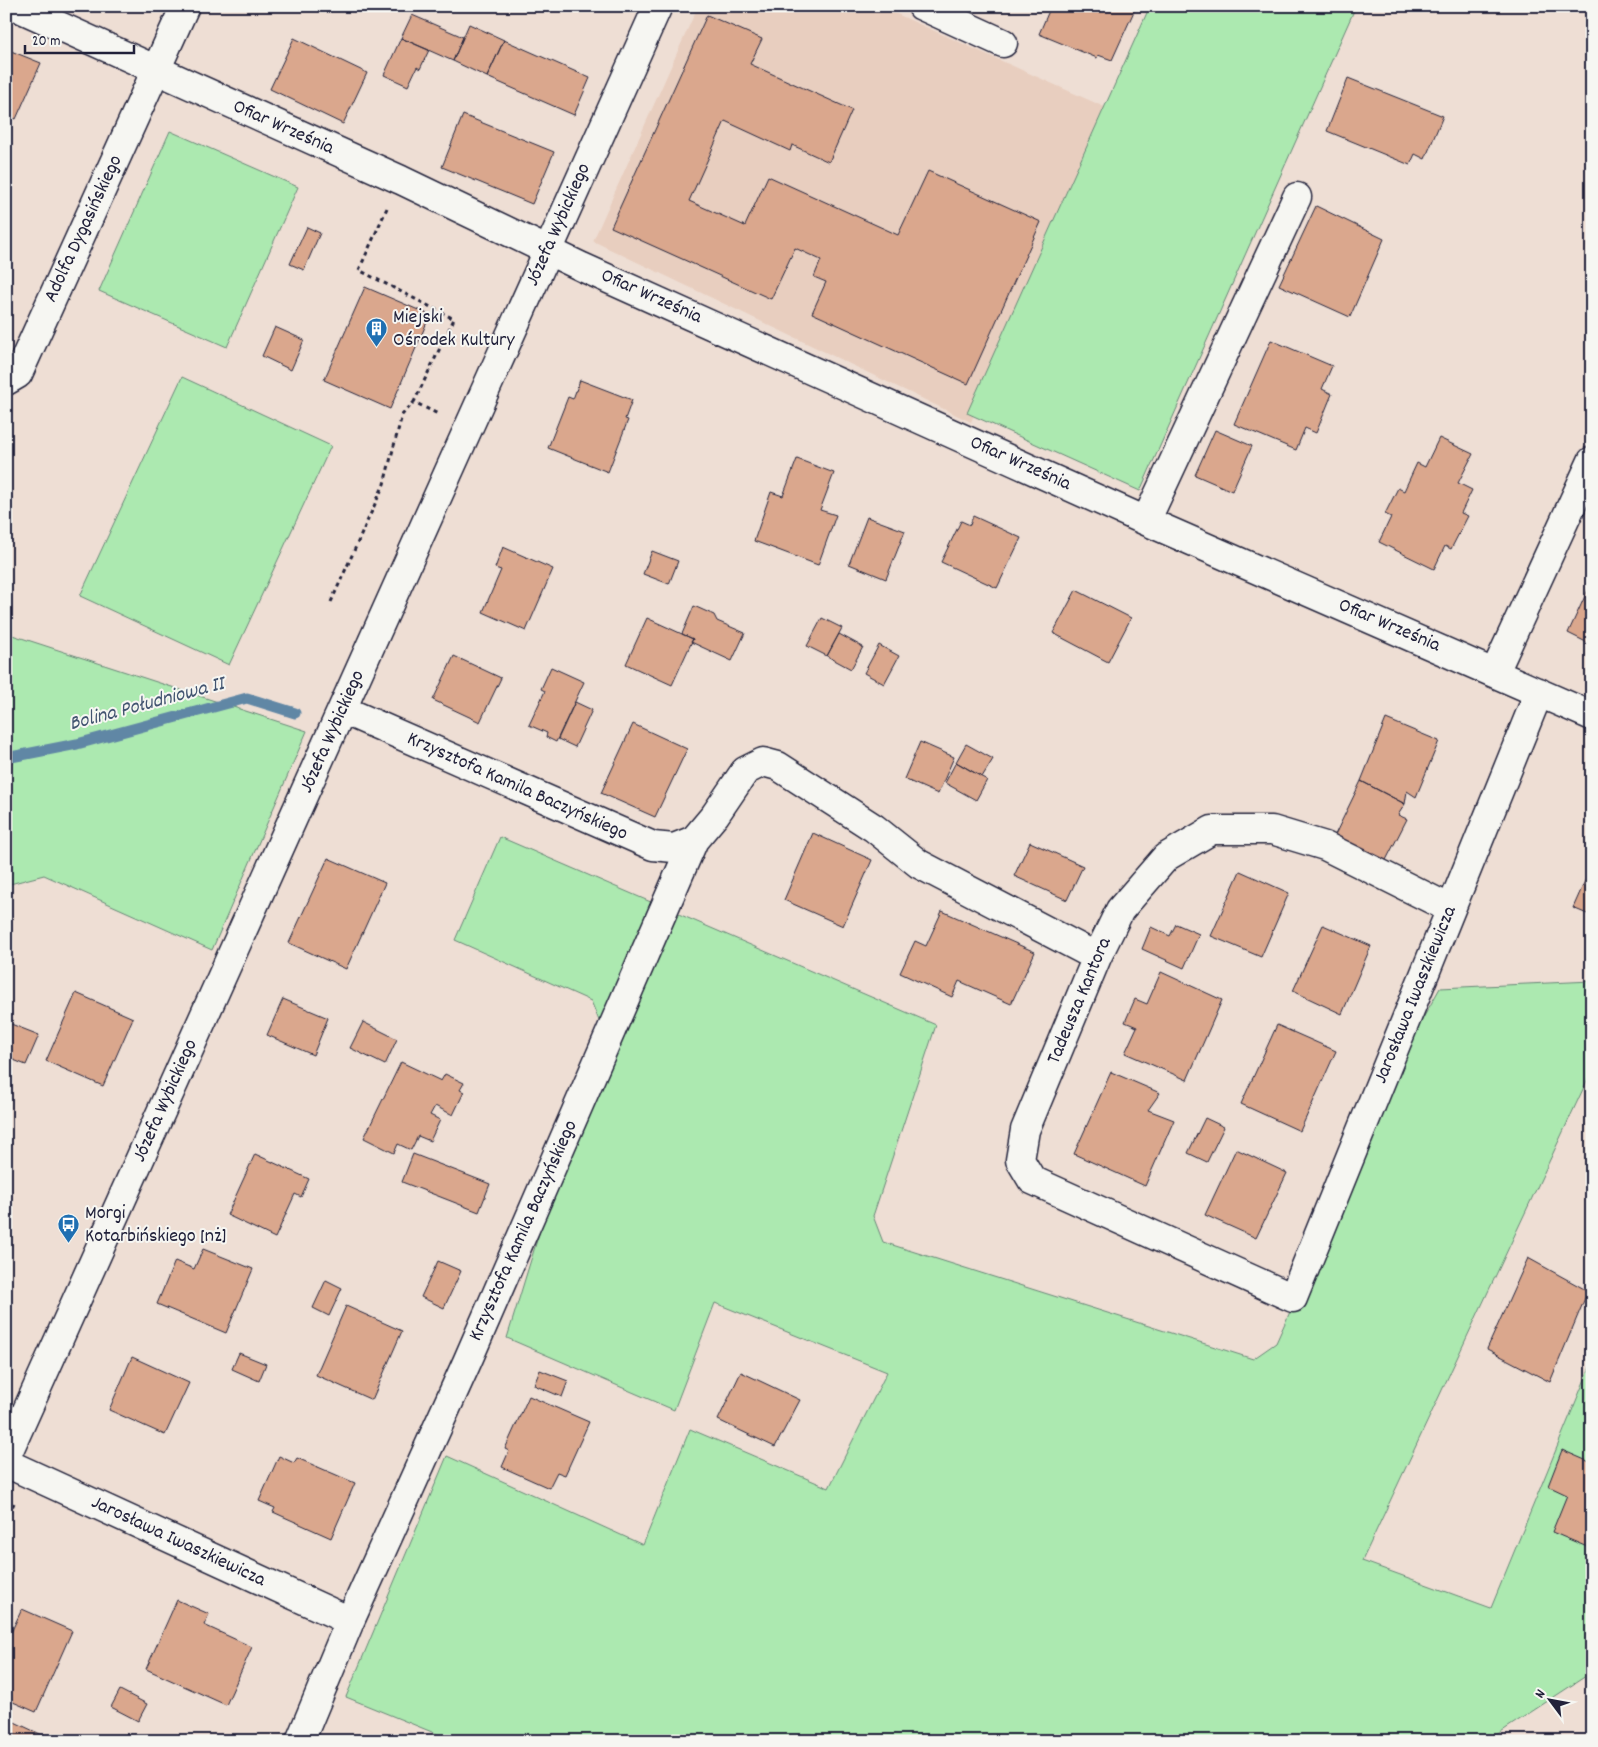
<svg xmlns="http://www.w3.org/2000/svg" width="1598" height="1747" viewBox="0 0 1598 1747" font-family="Dekko,sans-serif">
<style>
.built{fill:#e8cebf}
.green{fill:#ace9b0;stroke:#678676}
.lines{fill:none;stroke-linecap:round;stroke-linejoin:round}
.stream{stroke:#6187a5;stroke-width:11}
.building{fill:#daa78d;stroke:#22223b}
.street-casing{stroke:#22223b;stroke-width:31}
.secondary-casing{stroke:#22223b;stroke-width:31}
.path{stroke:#22223b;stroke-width:3;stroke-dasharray:4 4;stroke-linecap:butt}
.street{stroke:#f6f6f2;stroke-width:28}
.secondary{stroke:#f6f6f2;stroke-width:28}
.labels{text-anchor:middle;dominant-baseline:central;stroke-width:4;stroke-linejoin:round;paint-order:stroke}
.street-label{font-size:20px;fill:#22223b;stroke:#f6f6f2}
.poi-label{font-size:20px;fill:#22223b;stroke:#f6f6f2;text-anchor:start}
.water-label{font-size:21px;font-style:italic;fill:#425470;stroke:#f6f6f2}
</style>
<rect width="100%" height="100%" fill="#eeded4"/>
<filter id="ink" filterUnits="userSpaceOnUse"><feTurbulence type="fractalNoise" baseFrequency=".02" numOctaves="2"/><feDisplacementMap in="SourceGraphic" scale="10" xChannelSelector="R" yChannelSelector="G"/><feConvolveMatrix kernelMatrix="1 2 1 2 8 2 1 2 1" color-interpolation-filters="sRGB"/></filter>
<g filter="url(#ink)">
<!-- built -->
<path class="built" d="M698 6H879L1109 109 971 422 593 241Z"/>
<!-- green -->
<path class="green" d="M1150 6H1356L1140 491 967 413Z
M170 131 298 187 227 347 99 291Z
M182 377 331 446 229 665 80 596Z
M6 633 307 731 212 950 44 875 6 885Z
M500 837 936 1025 873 1216 883 1242 1253 1359 1276 1343 1418 1027 1440 988 1592 981V1070L1362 1561 1491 1608 1592 1362V1672L1487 1741H454L346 1697 447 1456 643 1545 690 1429 829 1488 887 1372 715 1303 674 1410 507 1338 602 1028 591 1001 455 940Z"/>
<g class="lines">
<!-- stream -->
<path class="stream" d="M6 758 77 744 247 698 295 713"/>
</g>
<!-- building -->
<path class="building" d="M1051 6H1128L1135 9 1112 60 1098 55 1097 58 1039 34Z
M412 15 463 37 453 61 401 38Z
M707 15 762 39 750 64 852 110 829 162 792 145 790 151 725 121 689 201 745 226 768 176 898 235 928 171 1041 222 968 384 812 313 826 282 814 277 821 260 795 248 771 299 611 227Z
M469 24 504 40 487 77 453 61Z
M294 38 367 73 343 124 270 89Z
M401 38 429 50 420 69 417 67 408 86 384 75Z
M504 40 590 78 574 115 487 77Z
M6 49 41 63 16 119 6 115Z
M1348 78 1443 116 1425 159 1415 154 1410 165 1327 131Z
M463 115 554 152 532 204 442 167Z
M1316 206 1384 239 1350 317 1279 285Z
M307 227 320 233 304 270 290 264Z
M365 287 430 315 390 409 324 380Z
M275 327 304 340 291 370 262 356Z
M1271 340 1332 366 1322 389 1332 394 1316 433 1305 428 1296 450 1234 424Z
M580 380 632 400 625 419 628 420 608 472 548 448 568 397 573 399Z
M1215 430 1252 446 1232 491 1195 475Z
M1439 438 1473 454 1458 483 1472 490 1461 513 1468 516 1451 549 1445 546 1434 569 1379 542 1391 517 1385 514 1398 488 1404 491 1417 463 1425 467Z
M797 459 834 473 820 510 836 515 818 565 754 541 771 492 783 496Z
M973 516 1021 538 997 588 941 562 961 521 970 525Z
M867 517 905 531 886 579 849 564Z
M503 547 553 569 526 631 483 612 501 570 495 568Z
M652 551 678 561 669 584 643 574Z
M1592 581V645L1568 633Z
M1076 590 1131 618 1108 662 1053 633Z
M694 606 714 615 717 621 745 633 732 661 691 642 693 639 682 634Z
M647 618 693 639 672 685 626 664Z
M822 618 842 628 827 656 807 646Z
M839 634 863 647 851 669 827 656Z
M879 645 899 656 884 684 864 673Z
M454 656 501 678 480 722 433 700Z
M551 667 584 682 556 742 546 737 547 733 529 725 545 691 541 689Z
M575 702 592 710 575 747 558 739Z
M1386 719 1439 741 1416 797 1407 791 1405 804 1361 781Z
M633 724 687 749 655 817 601 793Z
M920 742 954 757 938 794 904 779Z
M966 744 993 759 982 777 956 762Z
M956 762 987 780 976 800 945 783Z
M1361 781 1405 804 1398 815 1407 819 1384 864 1332 841Z
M813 833 872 860 843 926 784 900Z
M1030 842 1083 866 1067 900 1014 876Z
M328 858 385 883 346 969 289 943Z
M1592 865V916L1573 908Z
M1240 871 1289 893 1261 957 1211 936Z
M942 911 1035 952 1011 1004 959 981 952 997 900 973 915 941 926 946Z
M1176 924 1199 934 1184 968 1142 949 1151 927 1170 936Z
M1323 925 1371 946 1342 1014 1293 991Z
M1161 972 1222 1000 1187 1080 1125 1053 1137 1027 1125 1022 1135 999 1147 1004Z
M76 993 133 1018 103 1086 46 1061Z
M283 999 328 1018 313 1055 267 1035Z
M6 1022 39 1035 26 1065 6 1057Z
M363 1022 397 1039 385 1065 350 1048Z
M1277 1025 1336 1051 1300 1131 1241 1104Z
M401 1062 441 1081 445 1074 464 1083 460 1090 464 1092 453 1115 435 1106 430 1115 440 1120 430 1141 418 1136 411 1150 398 1144 394 1153 364 1138Z
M1111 1072 1160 1093 1148 1110 1174 1120 1145 1186 1074 1154Z
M1205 1118 1224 1127 1207 1162 1188 1153Z
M1236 1149 1287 1173 1256 1238 1205 1215Z
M255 1154 309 1179 301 1197 295 1194 275 1238 227 1215Z
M413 1154 490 1184 479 1212 402 1182Z
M203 1249 253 1269 226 1333 157 1304 175 1261 194 1269Z
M1528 1258 1588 1291 1550 1382 1487 1349Z
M438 1261 461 1271 444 1308 421 1297Z
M326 1280 342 1288 329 1316 313 1308Z
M346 1306 402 1331 372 1400 316 1375Z
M239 1353 266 1364 259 1381 232 1369Z
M132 1357 189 1383 165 1435 109 1410Z
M540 1370 568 1381 562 1397 534 1385Z
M741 1372 800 1400 775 1447 718 1420Z
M529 1396 589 1422 565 1475 557 1472 549 1488 502 1467 509 1451 505 1449Z
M1562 1450 1592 1463V1549L1552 1532 1567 1495 1548 1486Z
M279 1456 294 1463 297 1458 355 1483 331 1538 273 1512 275 1508 259 1501Z
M177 1600 209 1614 204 1625 252 1647 226 1705 146 1669Z
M22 1609 72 1631 36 1712 6 1699V1643Z
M120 1690 147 1704 138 1721 111 1707Z
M6 1718 55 1741H6Z"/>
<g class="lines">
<defs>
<path id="street" d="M15 6 401 180 582 267 1146 521 1592 716
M922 6 1003 43
M6 381 18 374 185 6
M1146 521 1297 197
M1495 672 1592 461
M343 710 653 846 674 848 694 840 715 815 745 771 763 762 778 766 874 828 919 864 1097 957
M1451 909 1325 846 1272 830H1212L1166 857 1120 910 1097 957 1025 1130 1020 1160 1032 1180 1293 1298 1539 692
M6 1463 350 1621
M300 1741 350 1621 467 1362 694 840"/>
<path id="secondary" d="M6 1457 658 6"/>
</defs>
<!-- street casing -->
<use href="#street" class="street-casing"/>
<!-- secondary casing -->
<use href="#secondary" class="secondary-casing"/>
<!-- path -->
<path class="path" d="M387 208 359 270 454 319 414 402 438 414
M331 602 384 484 402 415 414 402
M6 1521 14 1503"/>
<!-- street -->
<use href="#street" class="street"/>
<!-- secondary -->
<use href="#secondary" class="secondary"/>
</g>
</g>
<!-- icons -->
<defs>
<symbol id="building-pin" viewBox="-11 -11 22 30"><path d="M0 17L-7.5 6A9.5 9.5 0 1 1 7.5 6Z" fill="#1f6fb2" stroke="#f6f6f2"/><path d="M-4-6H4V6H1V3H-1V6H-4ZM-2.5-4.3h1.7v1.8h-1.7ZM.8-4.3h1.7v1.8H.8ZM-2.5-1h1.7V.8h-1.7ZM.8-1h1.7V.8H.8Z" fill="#fff"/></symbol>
<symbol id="bus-pin" viewBox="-11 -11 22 30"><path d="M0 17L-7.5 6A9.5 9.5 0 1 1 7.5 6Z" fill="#1f6fb2" stroke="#f6f6f2"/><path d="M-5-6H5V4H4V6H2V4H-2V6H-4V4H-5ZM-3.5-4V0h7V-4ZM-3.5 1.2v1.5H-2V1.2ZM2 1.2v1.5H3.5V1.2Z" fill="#fff"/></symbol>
</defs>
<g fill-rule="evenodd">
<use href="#building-pin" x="364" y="316" width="25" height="34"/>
<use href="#bus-pin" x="56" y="1212" width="25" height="34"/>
</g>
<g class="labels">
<!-- street labels -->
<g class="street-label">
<text transform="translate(283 128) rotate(24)">Ofiar Września</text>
<text transform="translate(559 225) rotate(-66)">Józefa Wybickiego</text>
<text transform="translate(84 229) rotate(-65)">Adolfa Dygasińskiego</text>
<text transform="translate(651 297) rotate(24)">Ofiar Września</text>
<text transform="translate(1020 464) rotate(24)">Ofiar Września</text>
<text transform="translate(1389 626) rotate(23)">Ofiar Września</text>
<text transform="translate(333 732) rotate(-66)">Józefa Wybickiego</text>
<text transform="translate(517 787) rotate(24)">Krzysztofa Kamila Baczyńskiego</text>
<text transform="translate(1416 995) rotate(-68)">Jarosława Iwaszkiewicza</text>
<text transform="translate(1080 1001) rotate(-67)">Tadeusza Kantora</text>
<text transform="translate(166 1101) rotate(-66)">Józefa Wybickiego</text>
<text transform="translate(524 1231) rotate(-66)">Krzysztofa Kamila Baczyńskiego</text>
<text transform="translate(178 1542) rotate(25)">Jarosława Iwaszkiewicza</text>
</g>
<!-- poi labels -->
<g class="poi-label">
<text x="393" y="318">Miejski<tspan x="393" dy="23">Ośrodek Kultury</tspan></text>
<text x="85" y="1214">Morgi<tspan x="85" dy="23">Kotarbińskiego [nż]</tspan></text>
</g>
<!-- water labels -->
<g class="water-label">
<text transform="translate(147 705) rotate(-15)">Bolina Południowa II</text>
</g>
</g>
<!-- margin -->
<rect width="1598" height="1747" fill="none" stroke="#f6f6f2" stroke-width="25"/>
<rect x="12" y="12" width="1573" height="1722" fill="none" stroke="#22223b" stroke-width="2" filter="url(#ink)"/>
<!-- north arrow -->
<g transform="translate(1550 1700) rotate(302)" stroke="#f6f6f2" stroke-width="4" paint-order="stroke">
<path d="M0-4L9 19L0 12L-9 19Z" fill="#22223b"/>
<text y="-8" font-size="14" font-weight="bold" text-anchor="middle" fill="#22223b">N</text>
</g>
<!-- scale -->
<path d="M25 45v8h109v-8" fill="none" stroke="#22223b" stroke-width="2.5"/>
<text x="32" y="45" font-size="15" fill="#22223b" stroke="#f6f6f2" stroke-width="4" paint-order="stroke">20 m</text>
</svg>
